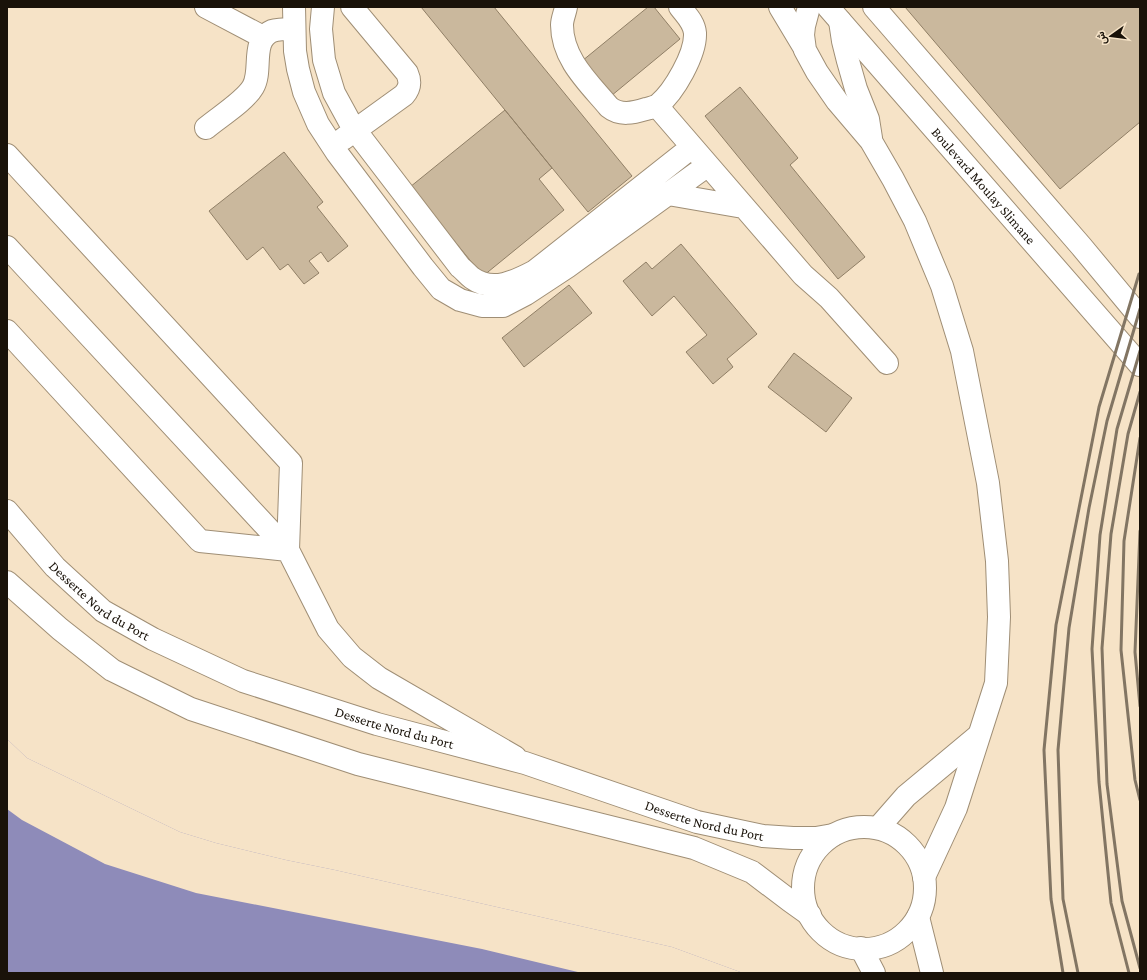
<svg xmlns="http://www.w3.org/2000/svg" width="1147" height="980" viewBox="0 0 1147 980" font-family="'Crimson Pro',Vazirmatn,serif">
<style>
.water{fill:#8e8bb9}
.pier{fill:#f6e3c7}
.building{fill:#cab89d;stroke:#907f66}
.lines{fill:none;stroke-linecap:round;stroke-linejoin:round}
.minor-casing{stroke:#9f8e75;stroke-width:24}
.major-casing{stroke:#9f8e75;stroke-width:24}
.minor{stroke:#fff;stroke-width:22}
.major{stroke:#fff;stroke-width:22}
.rail{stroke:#827563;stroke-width:3}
.labels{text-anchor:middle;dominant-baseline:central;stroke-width:3.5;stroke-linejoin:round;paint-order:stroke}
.street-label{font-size:14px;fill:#191209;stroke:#f6e3c7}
</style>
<rect width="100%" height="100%" fill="#f6e3c7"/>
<!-- water -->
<path class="water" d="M7 739 27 758 180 832 216 843 286 860 335 870 672 947 743 973H7Z"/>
<!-- pier -->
<path class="pier" d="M7 739 27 758 180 832 216 843 286 860 335 870 672 947 743 973H582L482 949 196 893 105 864 22 820 7 809Z"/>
<!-- building -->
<path class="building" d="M421 7H494L632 176 588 212Z
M648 7H654L680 39 611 96 582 61Z
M905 7H1140V122L1060 189Z
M740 87 798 158 790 165 865 257 838 279 705 116Z
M505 110 552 168 539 179 564 210 483 276 410 187Z
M284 152 323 202 317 207 348 246 328 262 321 252 309 261 319 273 304 284 288 264 280 270 263 247 247 260 209 211Z
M681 244 757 334 727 359 733 367 713 384 686 352 707 335 674 296 652 316 623 281 646 262 652 269Z
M569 285 592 313 524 367 502 338Z
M794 353 852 398 826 432 768 387Z"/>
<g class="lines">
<defs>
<path id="minor" d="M206 7 263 37
M294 7 295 51 298 69 304 92 318 124 337 153 423 267 441 289 460 300 482 306H503L526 294 567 267 708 165
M323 7 321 29 324 60 334 93 352 126 460 267C464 270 468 275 472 278 493 293 516 281 535 271L692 147
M566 7C565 13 562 19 562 25 562 59 589 83 609 107 620 116 633 113 646 109 650 108 655 107 658 105 674 92 696 54 695 33 694 22 686 15 680 7
M657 106 803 275 829 298 887 363
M206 128C219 117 245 101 253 87 263 70 250 41 272 31 278 29 287 29 294 29
M343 139 404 95C410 88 411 82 407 73L352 7
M7 155 291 463 288 550 200 541 7 331
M668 194 743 207
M7 247 288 550 328 629 352 657 379 678 515 757"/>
<g id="major">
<path d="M780 7 804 47"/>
<path d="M809 7 804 26 803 35 805 50 817 72 837 101 871 141 893 179 915 221 942 286 962 351 988 483 997 561 999 617 996 683 956 808 924 877"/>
<path id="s1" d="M828 7 1140 365"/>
<path d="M874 7 1081 246 1140 317"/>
<path d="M840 21 843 41 848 61 856 89 868 119 871 138"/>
<path id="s2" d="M7 511 55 567 103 611 153 639 243 681 377 724 525 763 697 822 763 836 793 838H816L833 835"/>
<path d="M7 582 60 629 112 670 191 709 358 764 694 848 752 872 789 900 810 915"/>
<circle cx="864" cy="888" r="61"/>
<path d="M878 828 906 796 978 736"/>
<path d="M918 917 932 973"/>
<path d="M861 948 874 973"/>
</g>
</defs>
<!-- minor casing -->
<use href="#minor" class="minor-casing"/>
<!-- major casing -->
<use href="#major" class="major-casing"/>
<!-- minor -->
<use href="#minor" class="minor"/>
<!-- major -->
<use href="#major" class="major"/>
<!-- rail -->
<path class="rail" d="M1140 392 1128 434 1111 534 1102 648 1107 784 1122 901 1140 968
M1140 438 1124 541 1121 650 1135 780 1140 800
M1140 531 1135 652 1140 706
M1063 973 1051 899 1044 750 1056 625 1099 407 1139 274
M1078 973 1063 899 1058 750 1069 628 1089 508 1107 421 1140 309
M1129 973 1111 903 1099 782 1092 649 1100 535 1117 429 1140 351"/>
</g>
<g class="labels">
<!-- street labels -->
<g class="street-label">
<text stroke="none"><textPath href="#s1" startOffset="237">Boulevard Moulay Slimane</textPath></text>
<text stroke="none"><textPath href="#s2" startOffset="130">Desserte Nord du Port</textPath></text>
<text stroke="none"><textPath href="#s2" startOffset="454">Desserte Nord du Port</textPath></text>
<text stroke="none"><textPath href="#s2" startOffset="778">Desserte Nord du Port</textPath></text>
</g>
</g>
<!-- border -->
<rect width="1147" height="980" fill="none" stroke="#191209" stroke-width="16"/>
<!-- north arrow -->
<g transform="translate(1111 36) rotate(256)" stroke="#f6e3c7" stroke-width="3" paint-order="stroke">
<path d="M0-3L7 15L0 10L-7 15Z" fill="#191209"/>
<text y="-6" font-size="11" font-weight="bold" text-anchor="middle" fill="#191209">ش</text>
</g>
</svg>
